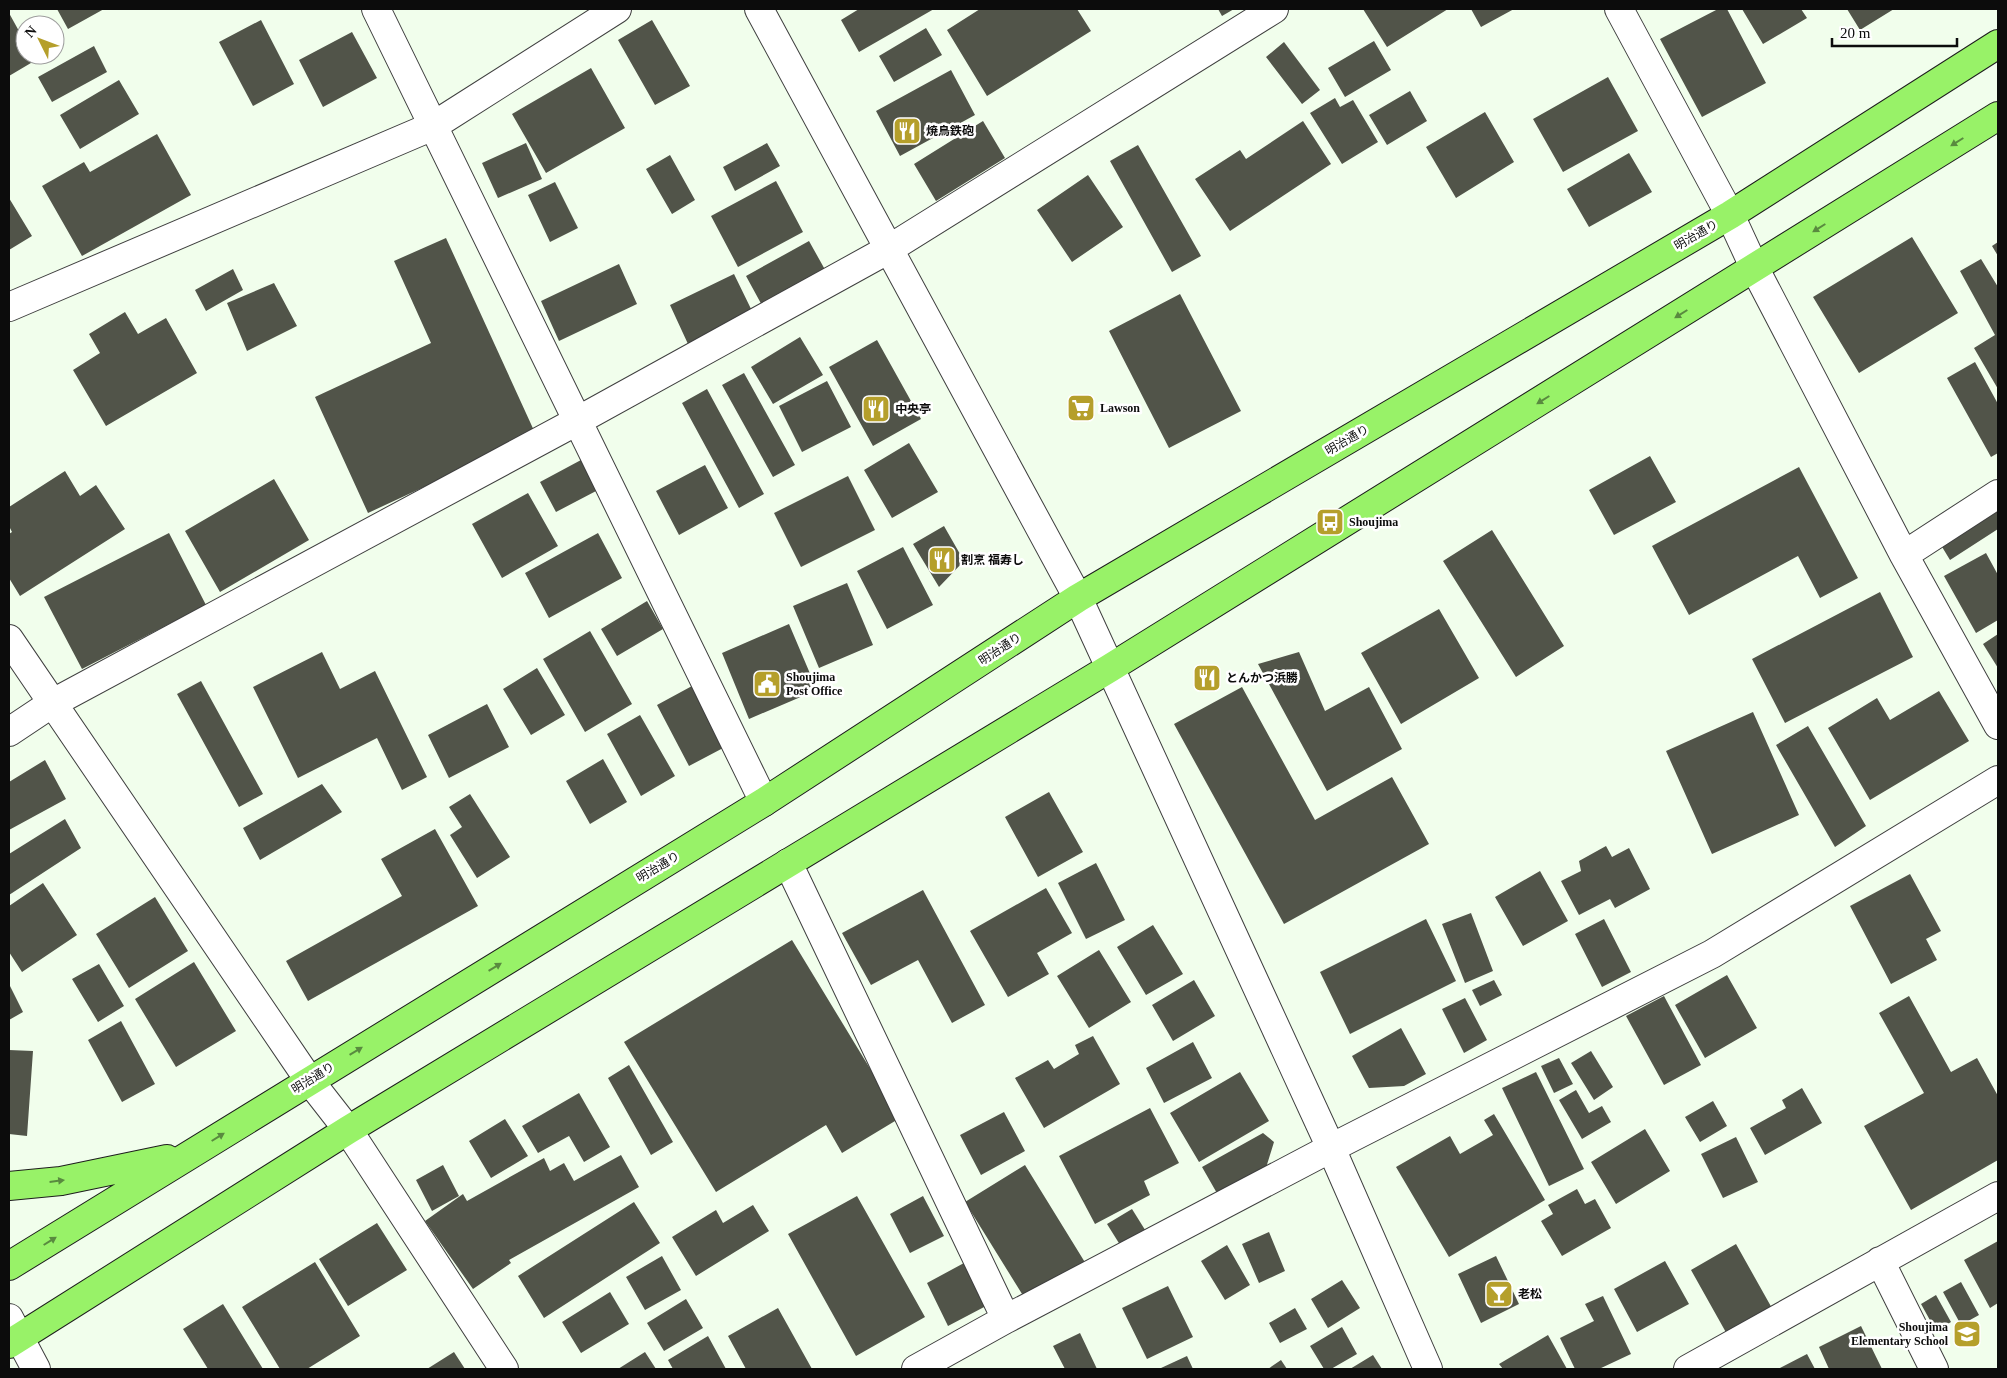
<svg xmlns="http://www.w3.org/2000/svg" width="2007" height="1378" viewBox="0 0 2007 1378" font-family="'Times New Roman','Noto Sans JP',serif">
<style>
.building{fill:#515449}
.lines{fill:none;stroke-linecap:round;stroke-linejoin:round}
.minor-casing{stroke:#3f3f3f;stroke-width:30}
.major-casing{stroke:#1d1d1d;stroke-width:30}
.minor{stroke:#fff;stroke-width:28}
.major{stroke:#98f268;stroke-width:28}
.oneway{fill:#598a3f}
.labels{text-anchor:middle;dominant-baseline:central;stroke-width:5;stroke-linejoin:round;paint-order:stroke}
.poi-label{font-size:12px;font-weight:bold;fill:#0c0c0c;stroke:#fff;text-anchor:start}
.street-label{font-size:12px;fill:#0c0c0c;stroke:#fff}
</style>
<rect width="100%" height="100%" fill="#f1feec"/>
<!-- building -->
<path class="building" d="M57 9H104L68 29Z
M859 9H934L859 52 841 20Z
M980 9H1077L1091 31 987 96 947 30Z
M1218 9H1234L1222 16Z
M1363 9H1448L1387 47Z
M1471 9H1514L1481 27Z
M1718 9H1727L1766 83 1702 117 1660 39Z
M1742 9H1801L1807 18 1763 44Z
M1847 9H1894L1860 30Z
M9 13 25 42V55H33L36 60 9 76Z
M261 20 294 84 253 106 219 42Z
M652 20 690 86 655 105 618 40Z
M926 28 942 55 894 82 879 56Z
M352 32 377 78 323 107 299 60Z
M1374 41 1391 70 1345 97 1328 68Z
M1284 42 1320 90 1302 104 1266 57Z
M94 46 107 72 52 102 38 77Z
M591 68 625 128 546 173 512 114Z
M951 70 975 115 900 156 876 111Z
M1608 77 1638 131 1563 172 1533 119Z
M119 80 139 114 80 149 60 115Z
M1410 91 1427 121 1387 145 1369 115Z
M1335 98 1340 107 1353 100 1378 142 1342 164 1310 113Z
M1485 112 1514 162 1456 198 1426 147Z
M983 121 1005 158 936 201 914 164Z
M1303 121 1331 164 1230 231 1195 179 1240 150 1246 159Z
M157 134 191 195 82 256 42 186 84 162 90 172Z
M526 143 542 179 498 198 482 163Z
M767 143 780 166 735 191 723 167Z
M1138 145 1201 256 1172 272 1110 161Z
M1629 153 1652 192 1589 227 1567 189Z
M670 155 695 200 672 214 646 169Z
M1088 175 1123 227 1072 262 1037 210Z
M776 181 803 232 738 267 711 216Z
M555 182 578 228 550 242 528 195Z
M9 198 32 236 9 250Z
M1912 237 1958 313 1859 373 1813 297Z
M446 238 536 435 368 513 315 397 431 343 394 261Z
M809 241 828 275 764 309 746 276Z
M1998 242V256L1992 246Z
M1981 259 1998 287V389L1974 348 1995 335 1960 271Z
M619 264 637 304 559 341 541 301Z
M233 269 243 290 206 311 195 290Z
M734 274 753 313 688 344 670 305Z
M274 283 297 326 247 351 227 303Z
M1180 294 1241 411 1169 448 1109 331Z
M125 312 138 334 166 318 197 373 106 426 73 370 100 353 89 334Z
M800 337 823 375 773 404 751 367Z
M877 340 921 419 873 446 829 367Z
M1975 362 1998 404V453L1991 457 1947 378Z
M744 373 795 465 773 477 722 385Z
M827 381 851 427 802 452 779 406Z
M707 389 764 494 739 508 682 403Z
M909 443 938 492 892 518 864 470Z
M1650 456 1676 502 1614 535 1589 490Z
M581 460 598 490 556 512 540 482Z
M705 465 728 508 679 535 656 491Z
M1799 467 1858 578 1820 598 1798 556 1689 615 1652 546Z
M65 471 80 496 96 485 125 529 20 596 9 578V534L12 532 9 526V507Z
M848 476 875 530 801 567 774 513Z
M274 479 309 540 220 592 185 531Z
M1998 485V529L1950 560 1930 527Z
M528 493 558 546 502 578 472 524Z
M944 526 964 561 939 587 913 544Z
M1492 530 1564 646 1516 677 1443 561Z
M169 533 206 605 82 669 44 597Z
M598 533 622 578 549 618 525 573Z
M903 547 933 605 887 629 857 571Z
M1986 553 1998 575V620L1976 633 1944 576Z
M847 583 873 645 819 668 793 606Z
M1880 592 1913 657 1785 723 1752 659Z
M647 601 663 629 617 656 601 629Z
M1439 609 1479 678 1401 724 1361 653Z
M789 624 817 690 749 719 722 653Z
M590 631 632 704 585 732 543 659Z
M1998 634V668L1983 644Z
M322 652 340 689 375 671 427 777 402 790 377 738 298 778 253 687Z
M1299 652 1325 711 1369 687 1402 749 1327 791 1258 664Z
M537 668 565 715 531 735 503 689Z
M201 681 263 794 239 807 177 694Z
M692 686 725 747 689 766 657 705Z
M1242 687 1315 820 1392 777 1429 844 1284 924 1174 724Z
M1939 691 1969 741 1870 800 1828 728 1877 698 1890 720Z
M487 704 509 747 449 778 428 735Z
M1753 712 1799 815 1712 854 1666 751Z
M640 715 675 776 641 796 607 734Z
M1808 726 1866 826 1835 847 1776 745Z
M603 759 627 802 590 824 566 781Z
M45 760 66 799 9 830V782Z
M322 784 342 812 260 860 243 828Z
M1049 792 1083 852 1038 877 1005 817Z
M470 794 510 857 477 878 450 835 462 827 449 807Z
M65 819 81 848 9 895V854Z
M435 829 478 906 308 1001 286 961 402 896 381 859Z
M1606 846 1612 857 1629 848 1650 889 1615 908 1610 899 1579 915 1561 881 1581 871 1579 861Z
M1096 863 1125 920 1086 939 1058 883Z
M1540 871 1568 921 1523 946 1495 897Z
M1910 874 1941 931 1926 939 1937 960 1891 984 1850 906Z
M43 883 77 935 22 972 9 952V906Z
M1046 888 1072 933 1037 953 1049 974 1008 997 970 931Z
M923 890 985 1005 952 1023 918 960 871 985 842 933Z
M155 897 188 951 129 988 96 934Z
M1471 913 1493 971 1465 983 1442 924Z
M1426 919 1456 981 1350 1034 1320 972Z
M1604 919 1631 972 1602 987 1575 934Z
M1153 925 1183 974 1146 995 1117 947Z
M792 940 900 1118 842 1153 826 1125 716 1192 624 1042Z
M1099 950 1131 1002 1089 1028 1057 976Z
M194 962 236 1031 176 1067 135 999Z
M99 964 124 1006 98 1022 72 979Z
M1727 975 1757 1028 1705 1058 1675 1005Z
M1194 980 1215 1016 1173 1041 1152 1005Z
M1494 980 1502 995 1480 1006 1472 990Z
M9 984 23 1012 9 1020Z
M1664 996 1701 1065 1664 1085 1626 1016Z
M1909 996 1951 1072 1977 1058 1998 1096V1160L1911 1210 1864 1126 1924 1093 1879 1013Z
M1465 998 1487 1040 1464 1053 1442 1009Z
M121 1021 155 1084 122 1102 88 1040Z
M1401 1028 1426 1074 1404 1086 1369 1088 1352 1056Z
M1093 1036 1120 1084 1044 1128 1015 1078 1048 1060 1054 1069 1079 1054 1075 1045Z
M1193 1042 1212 1078 1164 1103 1146 1068Z
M9 1050 33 1051 27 1136 9 1134Z
M1591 1051 1613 1087 1594 1100 1571 1063Z
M1559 1058 1573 1084 1554 1093 1541 1066Z
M629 1065 673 1142 651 1155 608 1078Z
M1240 1072 1269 1121 1199 1162 1170 1113Z
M1536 1072 1584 1169 1549 1186 1502 1088Z
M1802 1088 1822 1123 1765 1155 1750 1128 1786 1108 1782 1100Z
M1576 1090 1589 1113 1602 1106 1611 1122 1582 1139 1559 1100Z
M579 1093 610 1147 584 1162 569 1136 538 1153 522 1126Z
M1713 1101 1727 1126 1700 1142 1685 1117Z
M1150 1108 1179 1163 1144 1181 1150 1195 1095 1224 1059 1156Z
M1004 1112 1025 1151 981 1175 960 1135Z
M1494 1114 1545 1200 1449 1257 1396 1167 1450 1136 1460 1154 1493 1135 1484 1120Z
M505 1119 528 1156 491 1178 469 1141Z
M1645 1129 1670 1171 1616 1204 1591 1162Z
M1263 1133 1274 1142 1265 1171 1218 1195 1202 1167Z
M1736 1137 1758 1182 1723 1198 1701 1154Z
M621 1155 639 1187 509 1260 511 1263 473 1289 425 1221 463 1194 467 1201 544 1158 550 1171 564 1163 574 1181Z
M443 1165 459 1196 432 1211 416 1180Z
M1025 1165 1086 1264 1027 1302 965 1202Z
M1577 1189 1585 1204 1595 1199 1611 1228 1562 1256 1541 1221 1553 1214 1548 1205Z
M857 1196 925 1317 856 1356 788 1234Z
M923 1196 944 1236 910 1253 890 1214Z
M634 1202 660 1243 544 1318 518 1276Z
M753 1205 769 1231 696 1276 672 1237 716 1210 723 1223Z
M1132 1209 1147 1233 1122 1248 1107 1224Z
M377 1223 407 1270 348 1306 319 1259Z
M1269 1232 1285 1271 1259 1283 1242 1244Z
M1998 1241V1303L1990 1308 1964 1260Z
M1736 1244 1773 1310 1728 1336 1691 1270Z
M1227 1245 1250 1285 1225 1300 1201 1261Z
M662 1256 681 1290 645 1310 626 1277Z
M1496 1256 1519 1304 1481 1323 1458 1274Z
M1665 1261 1689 1304 1637 1332 1614 1289Z
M315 1262 360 1336 307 1369H280L242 1307Z
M964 1263 986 1306 948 1326 927 1283Z
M1342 1280 1360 1308 1328 1328 1311 1299Z
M1961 1282 1979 1315 1961 1325 1943 1292Z
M1168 1286 1193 1337 1147 1359 1122 1308Z
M610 1292 629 1324 581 1353 562 1322Z
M1936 1295 1951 1322 1936 1331 1921 1304Z
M1603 1296 1631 1354 1599 1369H1575L1560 1338 1594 1321 1585 1304Z
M686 1299 703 1328 664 1351 647 1323Z
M223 1304 263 1369H208L183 1329Z
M778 1308 812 1369H746L728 1336Z
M1295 1308 1307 1329 1280 1343 1269 1323Z
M1861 1326 1882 1369H1829L1819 1347Z
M1342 1327 1357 1354 1331 1369H1324L1310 1346Z
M1080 1333 1097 1369H1065L1053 1346Z
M1548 1335 1567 1369H1503L1499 1364Z
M708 1336 726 1369H673L668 1360Z
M454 1352 465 1369H427Z
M645 1352 656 1369H618Z
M1807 1354 1815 1369H1778Z
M1373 1355 1382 1369H1350Z
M1187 1356 1193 1369H1162L1161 1368Z
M1281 1360 1287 1369H1268Z"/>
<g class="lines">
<defs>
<path id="minor" d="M376 9 764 802
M759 9 1078 598 1331 1148 1428 1369
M1619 9 1730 215 1755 269 1904 555 1998 725
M9 307 433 126 617 9
M1904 555 1998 494
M9 639 309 1080 348 1130 504 1369
M9 732 51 704 579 420 889 249 1274 9
M788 863 1006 1319
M1880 1261 1934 1369
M9 1318 36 1369
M916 1369 1006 1319 1331 1148 1712 954 1998 780
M1688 1369 1998 1196"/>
<path id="major" d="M9 1186 61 1181 167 1159
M9 1266 764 802 1078 598 1730 215 1998 44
M9 1344 348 1130 1110 668 1998 116"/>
</defs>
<!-- minor casing -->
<use href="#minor" class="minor-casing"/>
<!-- major casing -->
<use href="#major" class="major-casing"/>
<!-- minor -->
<use href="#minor" class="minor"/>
<!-- major -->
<use href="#major" class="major"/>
</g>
<!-- one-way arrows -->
<defs><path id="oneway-solid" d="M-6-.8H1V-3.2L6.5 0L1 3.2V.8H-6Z" transform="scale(1.25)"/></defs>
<g class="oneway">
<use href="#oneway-solid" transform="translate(1957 142) rotate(148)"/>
<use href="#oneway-solid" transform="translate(1819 228) rotate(148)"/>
<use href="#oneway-solid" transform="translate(1681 314) rotate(148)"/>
<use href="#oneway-solid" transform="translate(1543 400) rotate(148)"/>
<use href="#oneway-solid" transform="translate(495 967) rotate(-31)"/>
<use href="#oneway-solid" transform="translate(356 1051) rotate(-31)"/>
<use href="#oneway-solid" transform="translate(218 1137) rotate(-32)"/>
<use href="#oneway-solid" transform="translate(57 1181) rotate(-7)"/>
<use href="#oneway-solid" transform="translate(50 1241) rotate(-32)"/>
</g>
<!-- icons -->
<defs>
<symbol id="restaurant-square" viewBox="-11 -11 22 22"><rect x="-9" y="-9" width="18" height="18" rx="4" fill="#b59f2b" stroke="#fff"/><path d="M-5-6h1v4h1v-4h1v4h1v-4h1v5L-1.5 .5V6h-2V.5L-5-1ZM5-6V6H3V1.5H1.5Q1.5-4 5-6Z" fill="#fff"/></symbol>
<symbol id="supermarket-square" viewBox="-11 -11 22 22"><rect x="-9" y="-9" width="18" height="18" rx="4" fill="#b59f2b" stroke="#fff"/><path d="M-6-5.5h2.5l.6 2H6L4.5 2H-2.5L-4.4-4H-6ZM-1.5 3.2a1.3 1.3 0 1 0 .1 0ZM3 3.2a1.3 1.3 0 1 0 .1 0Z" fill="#fff"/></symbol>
<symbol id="bus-square" viewBox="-11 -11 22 22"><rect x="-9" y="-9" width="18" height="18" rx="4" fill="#b59f2b" stroke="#fff"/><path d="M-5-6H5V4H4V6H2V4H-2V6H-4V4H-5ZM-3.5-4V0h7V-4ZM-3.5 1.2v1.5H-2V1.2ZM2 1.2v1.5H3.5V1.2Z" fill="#fff"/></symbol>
<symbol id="civic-square" viewBox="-11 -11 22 22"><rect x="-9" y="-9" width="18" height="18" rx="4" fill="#b59f2b" stroke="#fff"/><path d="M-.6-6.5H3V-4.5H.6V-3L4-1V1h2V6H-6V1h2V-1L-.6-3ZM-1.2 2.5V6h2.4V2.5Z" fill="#fff"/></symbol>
<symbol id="bar-square" viewBox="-11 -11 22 22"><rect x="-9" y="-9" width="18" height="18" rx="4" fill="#b59f2b" stroke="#fff"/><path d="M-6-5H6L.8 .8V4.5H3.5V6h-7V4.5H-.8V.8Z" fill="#fff"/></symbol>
<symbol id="school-square" viewBox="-11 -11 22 22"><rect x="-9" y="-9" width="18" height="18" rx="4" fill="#b59f2b" stroke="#fff"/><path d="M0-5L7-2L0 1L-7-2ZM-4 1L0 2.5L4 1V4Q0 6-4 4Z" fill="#fff"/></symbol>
</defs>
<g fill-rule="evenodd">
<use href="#restaurant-square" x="891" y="115" width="32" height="32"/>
<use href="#supermarket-square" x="1065" y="392" width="32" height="32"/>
<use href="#restaurant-square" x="860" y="393" width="32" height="32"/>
<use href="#bus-square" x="1314" y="506" width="32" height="32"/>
<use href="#restaurant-square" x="926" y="544" width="32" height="32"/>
<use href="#restaurant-square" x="1191" y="662" width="32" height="32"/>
<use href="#civic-square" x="751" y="668" width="32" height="32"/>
<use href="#bar-square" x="1483" y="1278" width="32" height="32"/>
<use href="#school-square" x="1951" y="1318" width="32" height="32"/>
</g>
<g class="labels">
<!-- poi labels -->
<g class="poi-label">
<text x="926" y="131">焼鳥鉄砲</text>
<text x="1100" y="408">Lawson</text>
<text x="895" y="409">中央亭</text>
<text x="1349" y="522">Shoujima</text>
<text x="961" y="560">割烹 福寿し</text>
<text x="786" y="677">Shoujima<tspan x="786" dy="14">Post Office</tspan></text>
<text x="1226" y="678">とんかつ浜勝</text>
<text x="1518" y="1294">老松</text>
<text x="1948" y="1327" text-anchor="end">Shoujima<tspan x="1948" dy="14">Elementary School</tspan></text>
</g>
<!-- street labels -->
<g class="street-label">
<text transform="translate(1696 235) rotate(-30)">明治通り</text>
<text transform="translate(1347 440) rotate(-30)">明治通り</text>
<text transform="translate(1000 649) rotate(-33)">明治通り</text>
<text transform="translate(658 867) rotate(-31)">明治通り</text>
<text transform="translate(313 1078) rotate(-32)">明治通り</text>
</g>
</g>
<!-- border -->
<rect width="2007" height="1378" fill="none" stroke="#0c0c0c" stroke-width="20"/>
<!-- north arrow -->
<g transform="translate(40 40) rotate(312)"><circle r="24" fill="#ffffff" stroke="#9e9e9e"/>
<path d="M0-4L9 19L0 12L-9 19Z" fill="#b59f2b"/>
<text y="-8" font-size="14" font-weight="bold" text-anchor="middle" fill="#0c0c0c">N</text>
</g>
<!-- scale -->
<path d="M1832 38v8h125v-8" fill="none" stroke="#0c0c0c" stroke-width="2.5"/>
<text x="1840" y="38" font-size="15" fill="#0c0c0c" stroke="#ffffff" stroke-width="4" paint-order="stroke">20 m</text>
</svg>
